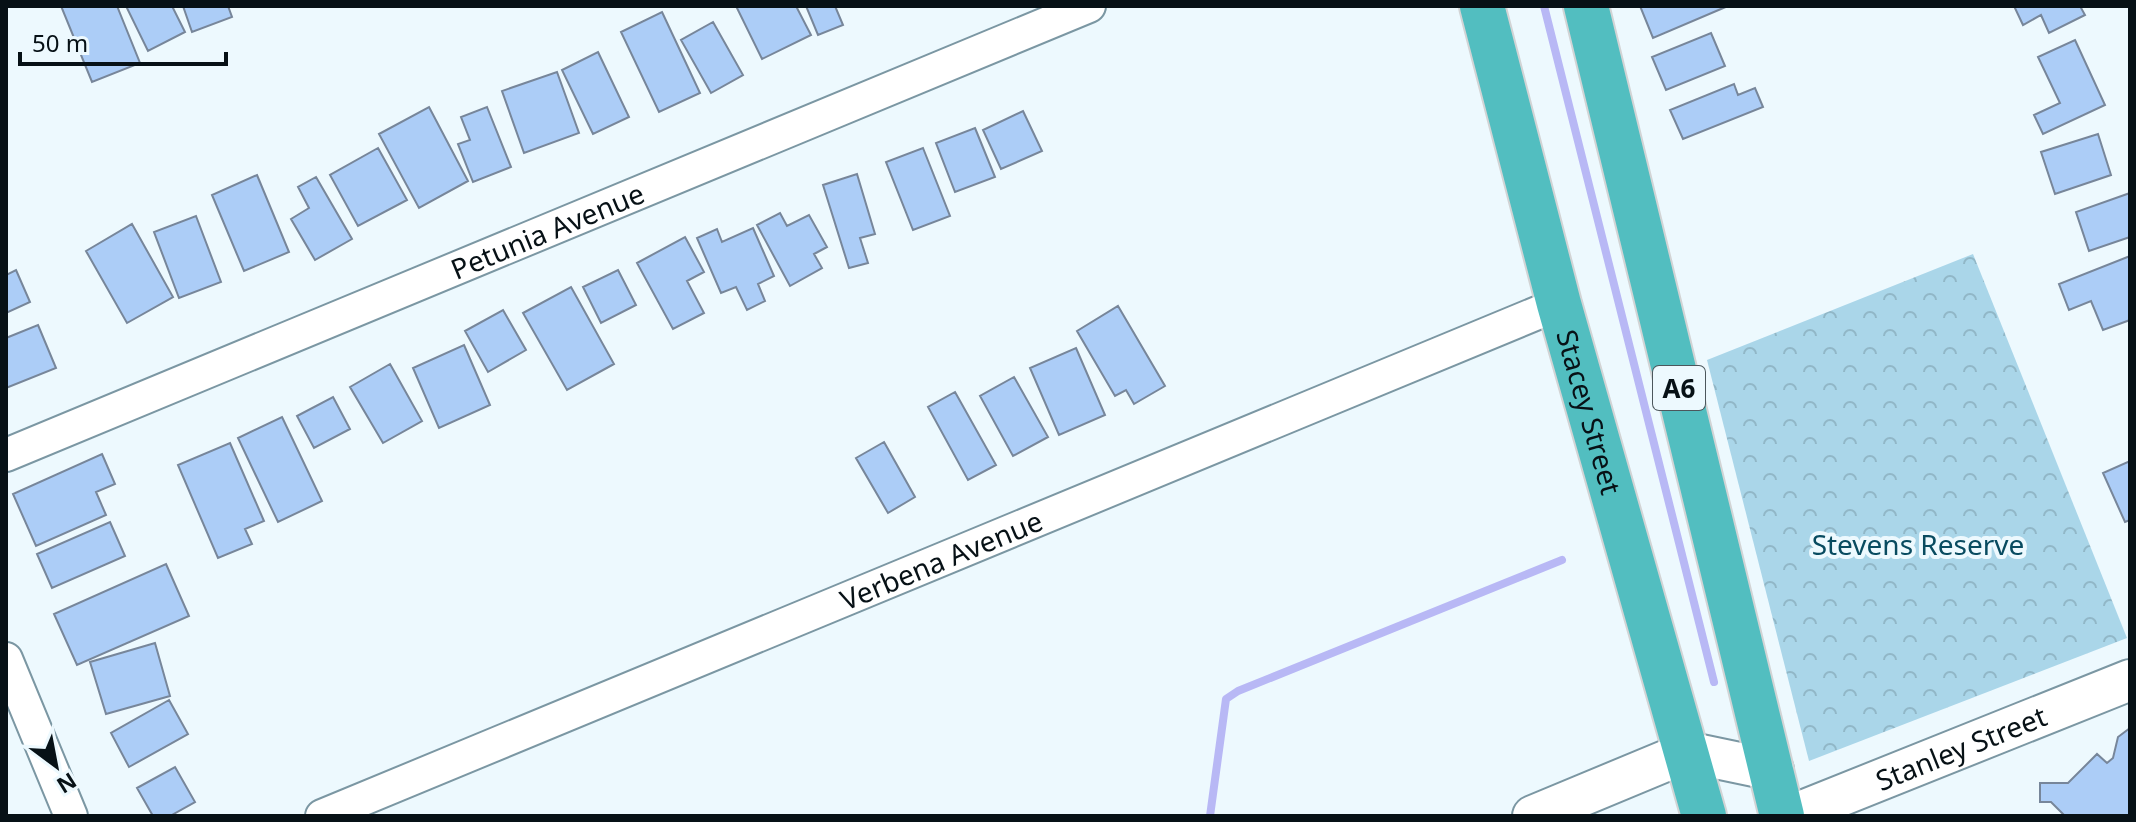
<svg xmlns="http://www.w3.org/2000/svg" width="2136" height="822" viewBox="0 0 2136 822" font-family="'Noto Sans',sans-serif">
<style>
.forest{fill:url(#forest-crowns)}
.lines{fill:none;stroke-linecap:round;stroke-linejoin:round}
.stream{stroke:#b8b8f5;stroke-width:8}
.building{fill:#accdf7;stroke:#77869a;stroke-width:2}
.minor-casing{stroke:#7b97a3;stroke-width:36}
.tertiary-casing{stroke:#7b97a3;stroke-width:44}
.trunk-casing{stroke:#d2d4d5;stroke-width:48}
.minor{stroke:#fff;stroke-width:32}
.tertiary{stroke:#fff;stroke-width:40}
.trunk{stroke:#52bec0;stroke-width:44}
.labels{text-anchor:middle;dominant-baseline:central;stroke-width:8;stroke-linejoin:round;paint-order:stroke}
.shield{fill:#edf9fe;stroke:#4c575c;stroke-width:2}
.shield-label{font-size:26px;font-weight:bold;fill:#071116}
.street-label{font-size:28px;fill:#071116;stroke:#edf9fe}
.park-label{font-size:28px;fill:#084b60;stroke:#edf9fe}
</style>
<defs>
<pattern id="forest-crowns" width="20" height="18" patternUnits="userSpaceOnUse" patternTransform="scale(2)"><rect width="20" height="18" fill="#aad6e9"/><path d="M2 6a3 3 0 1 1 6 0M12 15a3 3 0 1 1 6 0" fill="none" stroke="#91b7c7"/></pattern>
</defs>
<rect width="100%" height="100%" fill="#edf9fe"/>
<!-- forest -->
<path class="forest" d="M1973 254 2127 638 1809 761 1707 360Z"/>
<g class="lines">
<!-- stream -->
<path class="stream" d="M1544 6 1714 682
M1210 816 1226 699 1238 691 1562 560"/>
</g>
<!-- building -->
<path class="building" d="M61 6H117L140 63 92 82Z
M126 6H172L185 32 148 51Z
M183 6H228L232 17 192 32Z
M736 6H796L811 35 762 59Z
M806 6H835L843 25 818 35Z
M1640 6H1728L1653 38Z
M2014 6H2080L2085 15 2049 33 2041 15 2023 25Z
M662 12 700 93 659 112 621 32Z
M713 22 743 75 711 93 681 40Z
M1711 33 1725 66 1666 90 1652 57Z
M2075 40 2105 105 2043 134 2034 115 2060 103 2038 57Z
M598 52 629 117 593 134 562 70Z
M557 72 579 133 524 153 502 91Z
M1734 84 1738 95 1755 88 1763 107 1683 139 1670 110Z
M429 107 468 181 419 208 379 134Z
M487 107 511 167 473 182 458 144 470 140 461 117Z
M1023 111 1042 151 1001 169 983 130Z
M975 128 995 177 955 192 936 143Z
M2098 134 2111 175 2055 194 2041 152Z
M378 148 407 200 358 226 330 175Z
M923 148 950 216 913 230 886 162Z
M857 174 875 234 860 238 868 263 849 268 823 185Z
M257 175 289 252 244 271 212 195Z
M316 177 352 239 315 260 291 219 309 208 298 187Z
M2130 193V237L2089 251 2076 212Z
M780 213 787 226 809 215 827 247 814 254 822 268 790 286 757 225Z
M196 216 221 282 179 298 154 232Z
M132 224 173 297 127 323 86 251Z
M753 228 774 276 758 284 765 301 747 310 736 287 721 293 697 238 717 229 722 242Z
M685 237 704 272 687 281 704 313 673 329 637 263Z
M2130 256V320L2103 330 2091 301 2069 310 2059 284Z
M16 270 30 302 6 313V275Z
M618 270 636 305 601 323 583 287Z
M571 287 614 364 567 390 523 313Z
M1118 306 1165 386 1134 404 1126 390 1115 396 1077 331Z
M503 310 526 350 488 372 465 331Z
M38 325 56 368 6 388V338Z
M464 345 490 405 439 428 413 368Z
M1076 348 1105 415 1059 435 1030 368Z
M390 364 422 421 383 443 350 387Z
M1014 377 1048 437 1013 456 980 396Z
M955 392 996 465 968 480 928 407Z
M333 397 350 429 314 448 297 416Z
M282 417 322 501 278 522 238 438Z
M884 442 915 497 888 513 856 458Z
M230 443 264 521 245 529 252 544 218 558 178 465Z
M102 454 115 484 96 492 106 515 36 546 13 494Z
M2130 461V520L2125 522 2103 473Z
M110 522 125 556 52 588 37 554Z
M166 564 189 616 77 665 54 614Z
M155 643 170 696 106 714 90 662Z
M169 700 188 734 129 767 111 733Z
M2130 728V816H2065L2051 802H2040V783H2068L2097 754 2107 763 2113 758 2118 737Z
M175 767 195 802 170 816H153L137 788Z"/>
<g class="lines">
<defs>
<g id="minor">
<path id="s1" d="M6 455 1089 6"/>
<path d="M6 659 71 816"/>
<path id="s2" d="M322 816 1559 304"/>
</g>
<g id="tertiary">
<path d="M1533 816 1687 752 1773 770"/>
<path id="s3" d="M1790 816 2130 680"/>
</g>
<g id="trunk">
<path id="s4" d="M1482 6 1559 304 1704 816"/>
<path d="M1586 6 1782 816"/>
</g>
</defs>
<!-- minor casing -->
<use href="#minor" class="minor-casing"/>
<!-- tertiary casing -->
<use href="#tertiary" class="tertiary-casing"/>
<!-- trunk casing -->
<use href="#trunk" class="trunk-casing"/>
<!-- minor -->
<use href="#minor" class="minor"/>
<!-- tertiary -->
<use href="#tertiary" class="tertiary"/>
<!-- trunk -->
<use href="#trunk" class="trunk"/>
</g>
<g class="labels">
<!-- shield labels -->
<rect class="shield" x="1653" y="366" width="52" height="44" rx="6"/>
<g class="shield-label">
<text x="1679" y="388">A6</text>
</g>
<!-- street labels -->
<g class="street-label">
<text stroke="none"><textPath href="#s1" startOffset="586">Petunia Avenue</textPath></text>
<text stroke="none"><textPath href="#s4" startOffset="420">Stacey Street</textPath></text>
<text stroke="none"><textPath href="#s2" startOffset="670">Verbena Avenue</textPath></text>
<text stroke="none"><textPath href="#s3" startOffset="184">Stanley Street</textPath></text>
</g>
<!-- park labels -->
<g class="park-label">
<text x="1918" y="544">Stevens Reserve</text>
</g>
</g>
<!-- border -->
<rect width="2136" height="822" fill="none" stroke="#071116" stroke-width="16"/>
<!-- north arrow -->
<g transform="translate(56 766) rotate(148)" stroke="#edf9fe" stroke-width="6" paint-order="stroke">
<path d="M0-6L14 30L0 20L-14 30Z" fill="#071116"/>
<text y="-12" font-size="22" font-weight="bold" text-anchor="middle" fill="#071116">N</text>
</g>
<!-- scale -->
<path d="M20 52v12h206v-12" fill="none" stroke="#071116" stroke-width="4"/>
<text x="32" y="52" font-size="24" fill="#071116" stroke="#edf9fe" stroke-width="6" paint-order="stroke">50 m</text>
</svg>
